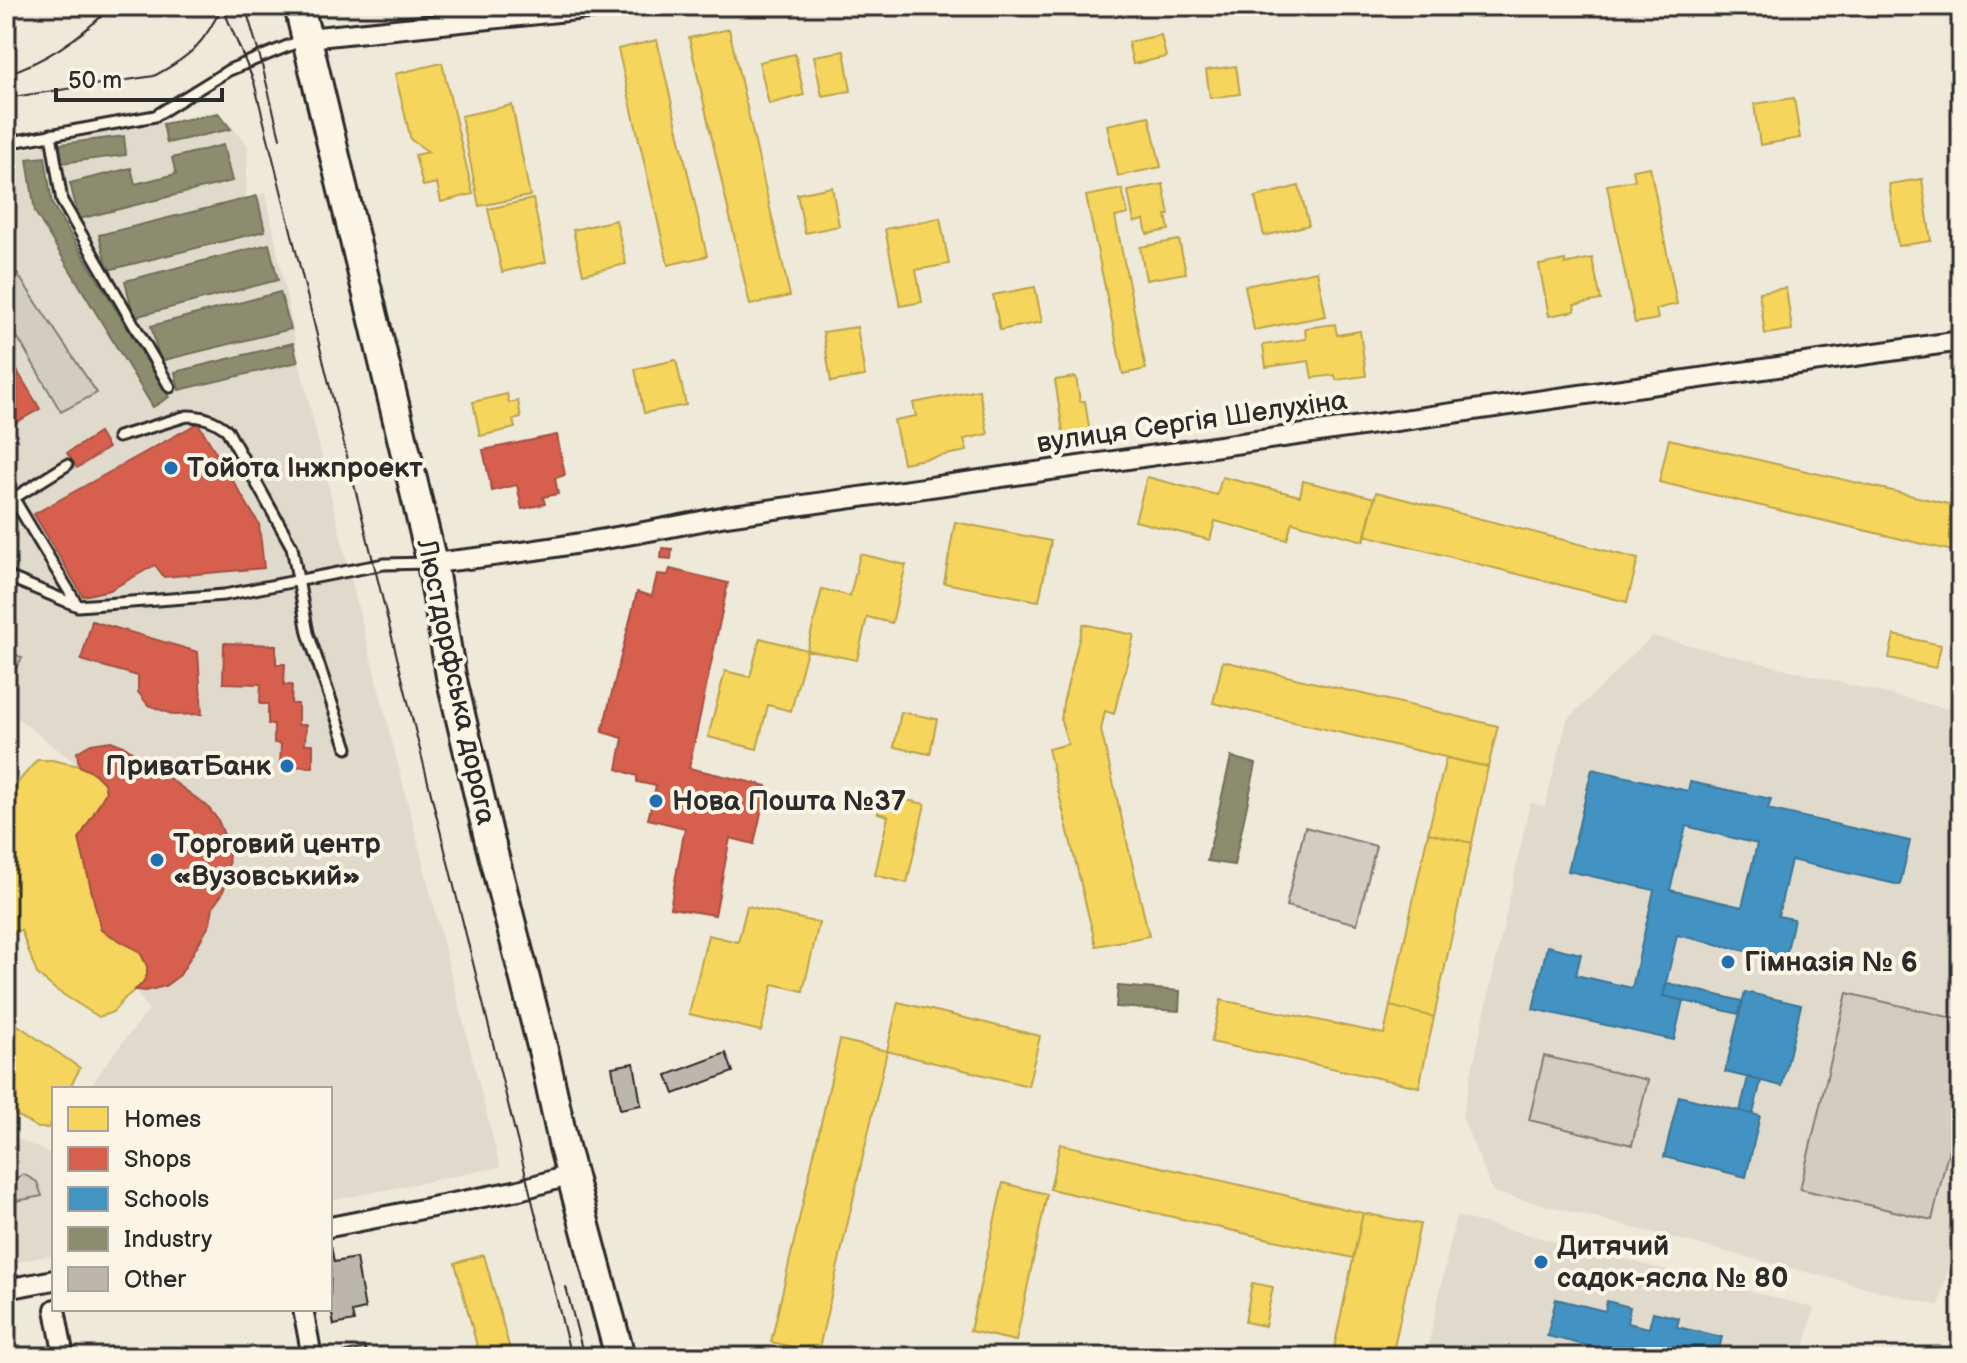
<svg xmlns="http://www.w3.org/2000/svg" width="1967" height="1363" viewBox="0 0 1967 1363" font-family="'Balsamiq Sans',sans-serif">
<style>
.built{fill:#e0dacc}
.green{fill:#d2cdc0;stroke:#7e7c76;stroke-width:2}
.homes{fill:#f6d55c;stroke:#b9a24d;stroke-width:2}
.shops{fill:#d6604d;stroke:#a35043;stroke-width:2}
.schools{fill:#4393c3;stroke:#3c7495;stroke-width:2;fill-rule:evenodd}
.industry{fill:#8c8c6e;stroke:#6f6f5a;stroke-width:2}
.building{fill:#bcb7ac;stroke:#2b2b2b;stroke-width:2}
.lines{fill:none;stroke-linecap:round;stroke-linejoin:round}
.lane-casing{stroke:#2b2b2b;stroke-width:15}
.street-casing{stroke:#2b2b2b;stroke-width:24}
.primary-casing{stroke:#2b2b2b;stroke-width:34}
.lane{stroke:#fcf5e5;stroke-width:9}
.street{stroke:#fcf5e5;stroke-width:18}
.primary{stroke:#fcf5e5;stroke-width:28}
.tram{stroke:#2b2b2b;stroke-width:2}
.poi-dot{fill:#1f6fb2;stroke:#fcf5e5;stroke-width:3}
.labels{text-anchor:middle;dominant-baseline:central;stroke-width:8;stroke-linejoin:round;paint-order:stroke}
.street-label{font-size:28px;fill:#2b2b2b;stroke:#fcf5e5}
.poi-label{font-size:28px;font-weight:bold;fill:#2b2b2b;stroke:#fcf5e5;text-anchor:start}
</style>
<rect width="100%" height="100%" fill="#efe9da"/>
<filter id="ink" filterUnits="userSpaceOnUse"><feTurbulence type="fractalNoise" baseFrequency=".0125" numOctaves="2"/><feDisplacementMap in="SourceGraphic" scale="16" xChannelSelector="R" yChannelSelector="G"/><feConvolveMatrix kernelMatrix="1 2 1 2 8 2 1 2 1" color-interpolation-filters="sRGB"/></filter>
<g filter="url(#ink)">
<!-- built -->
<path class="built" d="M218 111 248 146 246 198 266 193 300 365 349 571 500 1167 330 1201V1089H89L109 1059 149 1010 135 990 142 983 79 766 6 709V153Z
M1652 636 1961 712V1214L1939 1306 1493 1192 1462 1117 1530 803 1545 806 1567 720Z
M6 1133 49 1153 54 1145V1255L6 1264Z
M1456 1216 1814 1308 1802 1357H1426Z"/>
<!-- green -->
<path class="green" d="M8 260 97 393 61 412 11 326 6 301V261Z
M6 648 22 658 6 684Z
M1305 827 1376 846 1357 924 1286 906Z
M1847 993 1961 1020V1098L1932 1220 1800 1189Z
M1544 1056 1648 1080 1632 1145 1529 1120Z
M23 1174 37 1182 42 1196 6 1203V1178L11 1183Z"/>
<!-- homes -->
<path class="homes" d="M729 29 790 296 750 305 689 38Z
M1161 35 1166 57 1133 64 1128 42Z
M657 40 707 256 668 265 618 49Z
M844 51 851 91 822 96 814 56Z
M795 54 804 95 769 104 759 62Z
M442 63 473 194 441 202 437 183 423 186 415 155 429 152 411 140 395 74Z
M1236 66 1240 94 1210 98 1206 70Z
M1794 98 1800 138 1760 145 1754 104Z
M512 105 530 196 479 206 461 116Z
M1149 116 1161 167 1118 176 1107 125Z
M1650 167 1677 304 1656 309 1658 319 1635 323 1607 185 1635 180 1633 170Z
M1922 179 1931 241 1898 246 1889 184Z
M1163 184 1169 215H1166L1169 230 1147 234 1144 220 1134 222 1128 191Z
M1299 186 1309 225 1264 236 1255 197Z
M832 187 839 226 805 233 797 194Z
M1122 189 1128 214 1115 217 1146 369 1123 374 1086 196Z
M533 199 546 262 502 272 488 209Z
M940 218 949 264 916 270 922 302 900 306 885 229Z
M616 220 626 264 583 274 573 230Z
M1179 240 1186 273 1146 280 1140 247Z
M1592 258 1601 300 1574 305 1575 311 1549 316 1539 265 1565 260V264Z
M1317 271 1326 316 1254 330 1245 286Z
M1035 287 1042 322 1000 330 993 295Z
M1786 288 1792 330 1765 334 1759 292Z
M1335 324 1337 335 1360 331 1366 376 1336 380 1335 375 1312 378 1309 361 1266 367 1263 345 1306 339 1305 328Z
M857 327 865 376 831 382 823 332Z
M676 360 686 405 644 413 635 369Z
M1076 377 1080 401H1085L1091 441 1065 445 1055 380Z
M979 390 988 434 964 439 967 451 903 463 894 420 916 416 913 403Z
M507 394 509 403 518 401 521 418 513 420 515 428 480 436 473 402Z
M1669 439 1961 507V553L1659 482Z
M1147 477 1217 495 1222 477 1300 496 1303 481 1375 498 1364 541 1292 522 1287 540 1215 521 1210 540 1135 521Z
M1376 492 1638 559 1627 602 1365 535Z
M955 522 1051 541 1039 601 944 583Z
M860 554 906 565 892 623 867 617 857 660 807 650 822 589 850 596Z
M1083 624 1134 635 1114 714 1105 711 1101 730 1149 936 1096 946 1048 749 1068 744 1061 721 1063 703Z
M1894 635 1941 645 1936 668 1889 658Z
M760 638 807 650 791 711 768 705 757 749 708 737 725 671 750 677Z
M1223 661 1498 726 1488 767 1213 703Z
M901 712 937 719 930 754 894 747Z
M1446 758 1488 767 1472 843 1428 833Z
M37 760H52L79 766 94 773 104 783 106 792 79 839 101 930 140 952 147 966V975L142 984 125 998 113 1012 99 1017 56 990 37 974 21 930 7 933 6 931V856L9 855 6 840V808L19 781Z
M882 795 925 804 907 883 875 875 888 816 878 813Z
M1428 833 1472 843 1434 1017 1390 1006Z
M747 906 819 923 803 991 773 984 761 1031 689 1014 708 935 738 942Z
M1221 1000 1384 1034 1390 1006 1434 1017 1419 1087 1211 1042Z
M898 1002 1040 1036 1028 1086 887 1051Z
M6 1017 80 1068 69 1089H54V1117L48 1128H38L6 1109Z
M840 1040 887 1051 818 1353 771 1342Z
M1060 1144 1363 1213 1353 1258 1050 1189Z
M1003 1183 1047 1194 1016 1341 970 1331Z
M1363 1213 1420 1224 1392 1357H1332Z
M484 1255 512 1357H480L455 1263Z
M1252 1283 1273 1287 1265 1326 1245 1322Z
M10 1330 17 1357H6V1331Z
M792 1347 818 1353 837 1357H790Z"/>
<!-- shops -->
<path class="shops" d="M16 369 40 409 6 428V375Z
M198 423 259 524 264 568 164 577 155 565 110 590 83 596 34 514Z
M99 433 108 448 77 468 67 453Z
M557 435 565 475 555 478 558 494 543 497 545 504 522 509 517 485 492 491 483 450Z
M6 520 15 535 6 540Z
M662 548 672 549 671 559 661 558Z
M670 569 728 583 689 768 767 786 754 844 730 838 715 915 670 908 685 828 648 819 656 786 637 782V776L617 769 623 738 602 732 637 592 652 596 657 574 668 575Z
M92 621 198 652 202 714 174 715 148 705 138 692V676L81 660Z
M224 643 276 645V664H285L284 685H292L291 704H298V725H306L305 744H313V767L280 766 281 744 274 743V724H268V704H260L261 684 223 683Z
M111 741 126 747 207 806 218 820 229 847 228 878 222 894 213 907 210 924 180 975 165 986 146 991 135 990 142 984 147 975V966L140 952 101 930 79 839 106 792 104 783 94 773 79 766 77 752 91 744Z"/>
<!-- schools -->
<path class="schools" d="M1592 769 1688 791 1690 782 1771 799 1768 809 1910 841 1900 885 1791 860 1778 916 1794 919 1785 960 1677 935 1663 996 1683 1000 1674 1040 1533 1009 1547 946 1581 954 1576 975 1632 988 1654 890 1568 871ZM1686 826 1757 844 1742 907 1670 890Z
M1667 983 1742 1001 1739 1014 1663 996Z
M1745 992 1801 1005 1782 1086 1725 1072Z
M1748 1077 1761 1081 1753 1114 1740 1111Z
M1679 1096 1760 1116 1746 1177 1664 1157Z
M1556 1299 1605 1311 1607 1301 1630 1307 1627 1323 1649 1328 1653 1312 1679 1318 1677 1327 1722 1337 1717 1357H1612L1614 1352 1547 1336Z"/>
<!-- industry -->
<path class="industry" d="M218 113 231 129 167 143 163 124Z
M124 136 126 155 62 163 60 144Z
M223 145 232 181 79 219 70 183 131 168 135 184 176 174 172 158Z
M45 157 52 204 169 397 153 407 35 212 27 159Z
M257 196 265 231 108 270 99 235Z
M269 244 278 280 134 317 125 281Z
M280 292 291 329 160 361 151 326Z
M293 343 298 362 179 390 175 372Z
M1231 757 1256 764 1234 865 1207 861Z
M1118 986 1180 991 1179 1011 1116 1007Z"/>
<!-- building -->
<path class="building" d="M160 6H180V8L161 12Z
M726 1053 733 1072 674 1094 667 1075Z
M634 1063 641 1105 620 1109 612 1067Z
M331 1246 334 1262 356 1258 365 1309 352 1312 354 1321 334 1325 330 1303Z
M365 1348 367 1357H343L342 1353Z"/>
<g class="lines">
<defs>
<path id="lane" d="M51 134 62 201 170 387
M6 143 155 116 229 70 305 39
M118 437 187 416C203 416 214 420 227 430L292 547 308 633 347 748
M6 486 78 606
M14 498 67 465
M6 576 78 606 224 595 384 564 428 563"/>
<path id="street" d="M308 38 615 6
M432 563C531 553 629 536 726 516L1961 341
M330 1227 519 1190 571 1175
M6 1289 54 1280
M55 1309 64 1357
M303 1309 312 1357"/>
<path id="primary" d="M299 6 432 563 451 676 489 838 544 1054 564 1147 620 1357"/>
</defs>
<!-- lane casing -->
<use href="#lane" class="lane-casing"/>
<!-- street casing -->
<use href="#street" class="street-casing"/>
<!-- primary casing -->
<use href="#primary" class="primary-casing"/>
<!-- lane -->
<use href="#lane" class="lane"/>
<!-- street -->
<use href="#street" class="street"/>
<!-- primary -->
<use href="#primary" class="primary"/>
<!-- tram -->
<path class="tram" d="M222 6 254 82 571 1357
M245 6 260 57 280 138
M6 74C47 61 82 36 112 6
M6 98 154 76C191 56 204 44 222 6
M566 1287 584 1357"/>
</g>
</g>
<!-- markers -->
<g class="poi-dot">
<circle cx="171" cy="468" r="8"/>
<circle cx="287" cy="766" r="8"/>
<circle cx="656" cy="801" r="8"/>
<circle cx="157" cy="860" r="8"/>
<circle cx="1728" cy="962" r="8"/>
<circle cx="1541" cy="1262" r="8"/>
</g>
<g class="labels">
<!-- street labels -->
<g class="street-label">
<text transform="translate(1192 422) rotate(-8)">вулиця Сергія Шелухіна</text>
<text transform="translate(456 682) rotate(78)">Люстдорфська дорога</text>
</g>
<!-- poi labels -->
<g class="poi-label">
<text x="187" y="468">Тойота Інжпроект</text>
<text x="271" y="766" text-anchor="end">ПриватБанк</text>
<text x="672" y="801">Нова Пошта №37</text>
<text x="173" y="844">Торговий центр<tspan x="173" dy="32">«Вузовський»</tspan></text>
<text x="1744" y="962">Гімназія № 6</text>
<text x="1557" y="1246">Дитячий<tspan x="1557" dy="32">садок-ясла № 80</tspan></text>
</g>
</g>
<!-- margin -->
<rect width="1967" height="1363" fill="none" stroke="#fcf5e5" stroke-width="32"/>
<rect x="16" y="16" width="1935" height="1331" fill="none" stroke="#2b2b2b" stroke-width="3" filter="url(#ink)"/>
<!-- legend -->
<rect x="52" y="1087" width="280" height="224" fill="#fcf5e5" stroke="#a8a49b" stroke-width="2"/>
<rect x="68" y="1107" width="40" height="24" fill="#f6d55c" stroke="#a8a49b" stroke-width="2"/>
<text x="124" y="1127" font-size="24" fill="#2b2b2b">Homes</text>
<rect x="68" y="1147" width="40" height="24" fill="#d6604d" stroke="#a8a49b" stroke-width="2"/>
<text x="124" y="1167" font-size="24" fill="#2b2b2b">Shops</text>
<rect x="68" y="1187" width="40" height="24" fill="#4393c3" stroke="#a8a49b" stroke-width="2"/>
<text x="124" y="1207" font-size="24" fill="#2b2b2b">Schools</text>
<rect x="68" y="1227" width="40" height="24" fill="#8c8c6e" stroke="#a8a49b" stroke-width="2"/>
<text x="124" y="1247" font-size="24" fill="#2b2b2b">Industry</text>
<rect x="68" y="1267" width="40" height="24" fill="#bcb7ac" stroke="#a8a49b" stroke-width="2"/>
<text x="124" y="1287" font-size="24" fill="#2b2b2b">Other</text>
<!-- scale -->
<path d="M56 88v12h166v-12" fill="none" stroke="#2b2b2b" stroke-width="4"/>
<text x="68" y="88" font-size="24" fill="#2b2b2b" stroke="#fcf5e5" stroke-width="6" paint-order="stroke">50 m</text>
</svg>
